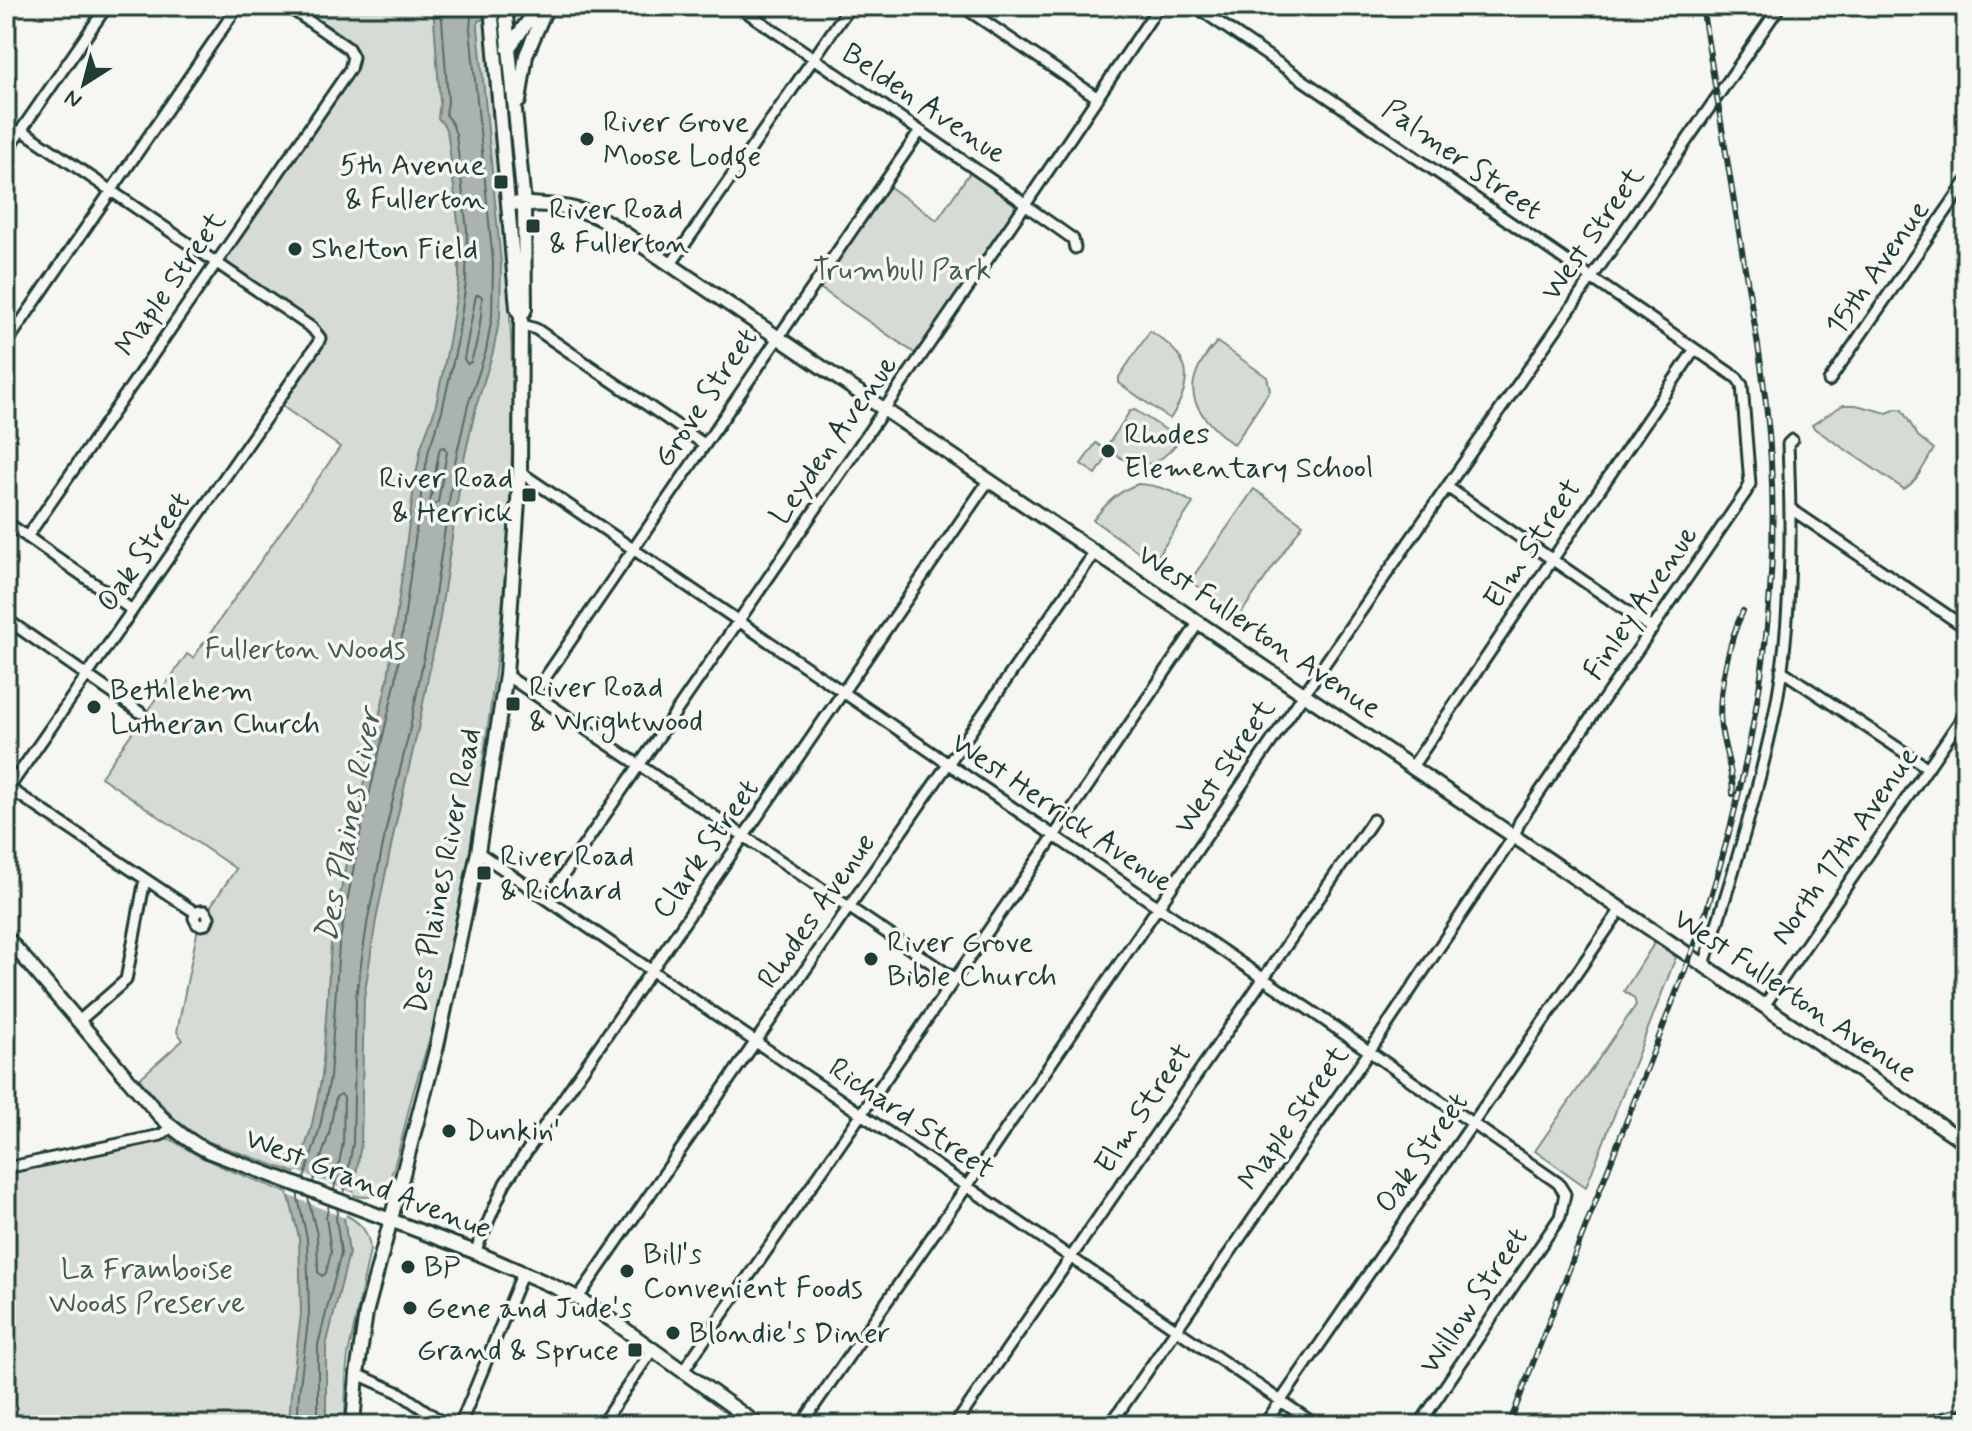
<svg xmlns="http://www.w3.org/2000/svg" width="1972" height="1431" viewBox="0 0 1972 1431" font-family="Mynerve,sans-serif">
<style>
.green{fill:#d6dbd6;stroke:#7a8c85;stroke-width:2}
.water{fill:#aab3ae;stroke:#72847d;stroke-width:2}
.pier{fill:#f6f6f2}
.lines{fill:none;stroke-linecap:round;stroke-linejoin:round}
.shore{stroke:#576c65;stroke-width:2}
.street-casing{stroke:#1f3d34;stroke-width:15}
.secondary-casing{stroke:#1f3d34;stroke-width:18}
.street{stroke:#f6f6f2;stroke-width:9}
.secondary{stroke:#f6f6f2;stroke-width:12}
.rail-casing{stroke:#1f3d34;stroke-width:6}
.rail{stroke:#f6f6f2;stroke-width:3;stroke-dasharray:9;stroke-linecap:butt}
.poi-dot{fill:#1f3d34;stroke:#f6f6f2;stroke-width:3}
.labels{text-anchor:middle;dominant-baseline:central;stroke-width:7;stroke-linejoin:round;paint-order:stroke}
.street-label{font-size:30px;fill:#1f3d34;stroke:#f6f6f2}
.poi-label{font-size:30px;fill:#1f3d34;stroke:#f6f6f2;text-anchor:start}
.park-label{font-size:30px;fill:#445d54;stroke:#f6f6f2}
.water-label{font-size:32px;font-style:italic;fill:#425a52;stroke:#f6f6f2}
</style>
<rect width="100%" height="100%" fill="#f6f6f2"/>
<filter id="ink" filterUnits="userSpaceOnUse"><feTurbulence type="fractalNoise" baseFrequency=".0125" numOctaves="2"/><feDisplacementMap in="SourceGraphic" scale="16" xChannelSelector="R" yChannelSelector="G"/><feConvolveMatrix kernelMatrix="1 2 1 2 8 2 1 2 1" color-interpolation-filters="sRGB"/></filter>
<g filter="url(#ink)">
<!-- green -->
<path class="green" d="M297 6H485C489 126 509 244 512 364 515 489 504 616 486 740 473 834 460 929 435 1020 428 1046 419 1071 412 1097 406 1117 395 1179 382 1191 374 1198 363 1198 353 1195V1193L298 1171 296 1173 201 1139 174 1118 139 1079 183 1040 177 1032 198 928 204 929 208 910 236 869 101 777 187 654 193 658 340 447 282 406 323 346 325 334 317 326 230 266 226 259 358 67C360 60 360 54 356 48 347 35 311 16 297 6Z
M510 6H531L513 33Z
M971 171 1013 200 1015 203 1014 212 916 354 817 286 887 185 937 220Z
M1150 331C1191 357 1196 378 1170 419L1119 383V377Z
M1217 342 1267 377 1270 390 1234 445C1192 413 1176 386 1217 342Z
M1843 405H1856L1887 413 1897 409 1902 410 1918 436 1934 449C1925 463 1918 481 1904 489L1815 429 1812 425Z
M1135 410 1180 439C1157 471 1136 471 1106 448L1130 411Z
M1096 443 1110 453 1096 474 1081 464Z
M1138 484C1159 485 1175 492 1193 503L1159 554 1143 555 1093 520C1106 504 1118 491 1138 484Z
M1254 489 1303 524 1239 616 1190 581Z
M1655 942 1676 957 1586 1187 1535 1151 1636 1005 1634 998 1624 991Z
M170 1139 197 1155 227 1169 288 1193V1195L345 1217 346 1215C361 1223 369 1232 370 1250L348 1356 346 1375 345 1425H6V1174Z"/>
<!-- water -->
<path class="water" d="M433 6H476L477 11 483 13V19L478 21V28L501 263 500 317 493 352 476 407 463 464 440 617 418 729 395 827 376 920 364 998 361 1144 353 1193 344 1217 349 1253 326 1346V1425H289L291 1394 301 1314 299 1238 289 1196 311 1129 322 1076 331 944 351 837 388 678 414 487 421 447 435 409 449 342 459 280V231L448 136 445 127 438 118 440 102Z"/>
<!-- pier -->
<path class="pier" d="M297 1171 354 1193 345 1218 288 1195Z"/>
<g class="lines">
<!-- shore -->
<path class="shore" d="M476 295H480L482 297C482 319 478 341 471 362L467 364 464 359Z
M444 447 447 452 438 502 433 505 430 502 439 452 440 448Z
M304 1179 319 1131 330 1078 339 945 359 839 396 680 422 488 429 449 442 411 457 344 466 282 467 230 456 134 452 124 446 114 448 101 441 6
M313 1182 329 1134 336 1097 341 1094 344 1098 343 1143 334 1190
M344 1194 353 1143 356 997 368 918 387 825 410 728 432 615 455 462 468 405 486 351 492 316 493 263 470 29 471 17 469 6
M308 1198 317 1235 318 1272 322 1276 326 1273 331 1252 326 1217 329 1205
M297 1425 299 1394 309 1313 307 1238 298 1198V1194
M318 1425V1345L341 1253 336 1218 338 1209"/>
<defs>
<path id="street" d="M738 6 1016 197 1025 205 1073 239 1075 248
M962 6 1098 98
M6 152 107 6
M671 264 850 6
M521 324 536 329 704 444
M6 344 238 6
M1829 381 1966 182
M520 472 1317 1015 1558 1183 1565 1194 1560 1217 1419 1425
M1447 487 1653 629
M1791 509 1966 628
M6 522 132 610
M27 537 350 69 353 57 348 48 287 6
M6 619 141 713
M1781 670 1928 768
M506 675 955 979
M534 694 920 131
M1412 767 1695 349
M9 788 196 913 200 911H205L209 917 206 924 202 925 197 924 194 918 196 913
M6 792 318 343 320 338 312 328 22 130
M478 852 1316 1425
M547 899 1025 205 1159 6
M6 960 17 950
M1704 965C1729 887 1753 810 1771 730 1792 638 1792 538 1788 444L1792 440
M1764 1006 1966 712
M79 1021 126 980 145 879
M6 1168 161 1135 171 1127
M475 1252 505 1183 989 480
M578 1298 1095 552
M683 1371 1054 836 1199 622
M357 1374 400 1393 446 1425
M460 1425 523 1272
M601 1425 653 1349
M801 1425 967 1186 1343 637 1780 6
M955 1425 1373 820
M1110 1425 1369 1052 1514 836 1520 821 1746 492 1750 484 1742 385 1737 378 1195 6
M1264 1425 1621 909"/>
<path id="secondary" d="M491 6 517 308 520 314
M508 49 539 6
M519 101 526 55 547 6
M508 203C548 205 577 203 612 225L1966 1143
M6 937 160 1116C176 1132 191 1143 210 1152L475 1252 553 1286 578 1298 613 1321 758 1425
M353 1425 357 1374 366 1313 437 1046 478 852 506 675 520 472 521 317 525 309 524 204 505 6"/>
</defs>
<!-- street casing -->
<use href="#street" class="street-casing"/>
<!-- secondary casing -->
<use href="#secondary" class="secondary-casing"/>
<!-- street -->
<use href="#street" class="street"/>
<!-- secondary -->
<use href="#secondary" class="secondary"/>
<defs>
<path id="rail" d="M1733 794C1733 770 1724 750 1721 727 1717 694 1729 640 1743 611
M1509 1425 1700 931C1747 786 1777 638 1772 485 1770 410 1757 336 1744 263 1730 177 1716 92 1702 6
M1894 1425 1966 1409"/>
</defs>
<!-- rail casing -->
<use href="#rail" class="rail-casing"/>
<!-- rail -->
<use href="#rail" class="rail"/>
</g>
</g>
<!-- markers -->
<g class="poi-dot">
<circle cx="587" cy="139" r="8"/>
<rect x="493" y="174" width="16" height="16" rx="4"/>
<rect x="525" y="218" width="16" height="16" rx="4"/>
<circle cx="295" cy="249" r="8"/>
<circle cx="1108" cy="451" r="8"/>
<rect x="521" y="487" width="16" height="16" rx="4"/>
<rect x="505" y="696" width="16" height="16" rx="4"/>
<circle cx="94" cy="707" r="8"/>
<rect x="476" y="865" width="16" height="16" rx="4"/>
<circle cx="871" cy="959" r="8"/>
<circle cx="449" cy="1131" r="8"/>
<circle cx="408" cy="1267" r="8"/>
<circle cx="627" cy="1271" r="8"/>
<circle cx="410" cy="1308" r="8"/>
<circle cx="673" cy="1333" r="8"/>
<rect x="627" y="1342" width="16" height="16" rx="4"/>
</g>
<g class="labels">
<!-- street labels -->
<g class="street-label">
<text transform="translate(924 104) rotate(34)">Belden Avenue</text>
<text transform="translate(1462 160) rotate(35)">Palmer Street</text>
<text transform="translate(1593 234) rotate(-55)">West Street</text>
<text transform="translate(1878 268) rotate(-55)">15th Avenue</text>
<text transform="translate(171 284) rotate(-55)">Maple Street</text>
<text transform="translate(706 398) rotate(-56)">Grove Street</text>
<text transform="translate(834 440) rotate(-55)">Leyden Avenue</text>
<text transform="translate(1533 544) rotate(-56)">Elm Street</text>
<text transform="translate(144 552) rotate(-55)">Oak Street</text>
<text transform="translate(1641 603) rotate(-56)">Finley Avenue</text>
<text transform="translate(1259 632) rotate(34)">West Fullerton Avenue</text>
<text transform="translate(1225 767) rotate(-56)">West Street</text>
<text transform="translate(1062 813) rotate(34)">West Herrick Avenue</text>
<text transform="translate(1845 846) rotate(-55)">North 17th Avenue</text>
<text transform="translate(706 849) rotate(-55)">Clark Street</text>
<text transform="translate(444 871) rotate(-79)">Des Plaines River Road</text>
<text transform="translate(817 911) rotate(-55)">Rhodes Avenue</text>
<text transform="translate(1795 996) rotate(34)">West Fullerton Avenue</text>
<text transform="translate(1144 1109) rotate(-56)">Elm Street</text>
<text transform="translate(1294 1118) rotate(-55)">Maple Street</text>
<text transform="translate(911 1119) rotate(34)">Richard Street</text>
<text transform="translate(1422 1153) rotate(-55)">Oak Street</text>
<text transform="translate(368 1184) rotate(21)">West Grand Avenue</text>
<text transform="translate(1474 1301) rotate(-56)">Willow Street</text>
</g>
<!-- poi labels -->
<g class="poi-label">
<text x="603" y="122">River Grove<tspan x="603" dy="34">Moose Lodge</tspan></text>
<text x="485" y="165" text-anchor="end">5th Avenue<tspan x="485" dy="34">&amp; Fullerton</tspan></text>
<text x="549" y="209">River Road<tspan x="549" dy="34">&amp; Fullerton</tspan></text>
<text x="311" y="249">Shelton Field</text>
<text x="1124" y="434">Rhodes<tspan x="1124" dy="34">Elementary School</tspan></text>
<text x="513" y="478" text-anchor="end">River Road<tspan x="513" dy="34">&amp; Herrick</tspan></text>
<text x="529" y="687">River Road<tspan x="529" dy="34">&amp; Wrightwood</tspan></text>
<text x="110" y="690">Bethlehem<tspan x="110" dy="34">Lutheran Church</tspan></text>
<text x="500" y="856">River Road<tspan x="500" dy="34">&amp; Richard</tspan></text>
<text x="887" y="942">River Grove<tspan x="887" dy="34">Bible Church</tspan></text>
<text x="465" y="1131">Dunkin'</text>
<text x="643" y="1254">Bill's<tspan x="643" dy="34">Convenient Foods</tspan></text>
<text x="424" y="1267">BP</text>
<text x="426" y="1308">Gene and Jude's</text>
<text x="689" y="1333">Blondie's Diner</text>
<text x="619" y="1350" text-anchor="end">Grand &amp; Spruce</text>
</g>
<!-- park labels -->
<g class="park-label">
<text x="902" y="270">Trumbull Park</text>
<text x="305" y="649">Fullerton Woods</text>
<text x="147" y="1269">La Framboise<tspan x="147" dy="34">Woods Preserve</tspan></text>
</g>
<!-- water labels -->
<g class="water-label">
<text transform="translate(349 826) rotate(-79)">Des Plaines River</text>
</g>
</g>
<!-- margin -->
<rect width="1972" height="1431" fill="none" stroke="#f6f6f2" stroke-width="32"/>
<rect x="16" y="16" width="1940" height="1399" fill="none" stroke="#1f3d34" stroke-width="3" filter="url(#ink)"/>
<!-- north arrow -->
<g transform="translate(84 84) rotate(216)" stroke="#f6f6f2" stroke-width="6" paint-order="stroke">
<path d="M0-6L14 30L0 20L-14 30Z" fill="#1f3d34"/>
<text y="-12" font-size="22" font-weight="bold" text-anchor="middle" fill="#1f3d34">N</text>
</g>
</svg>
